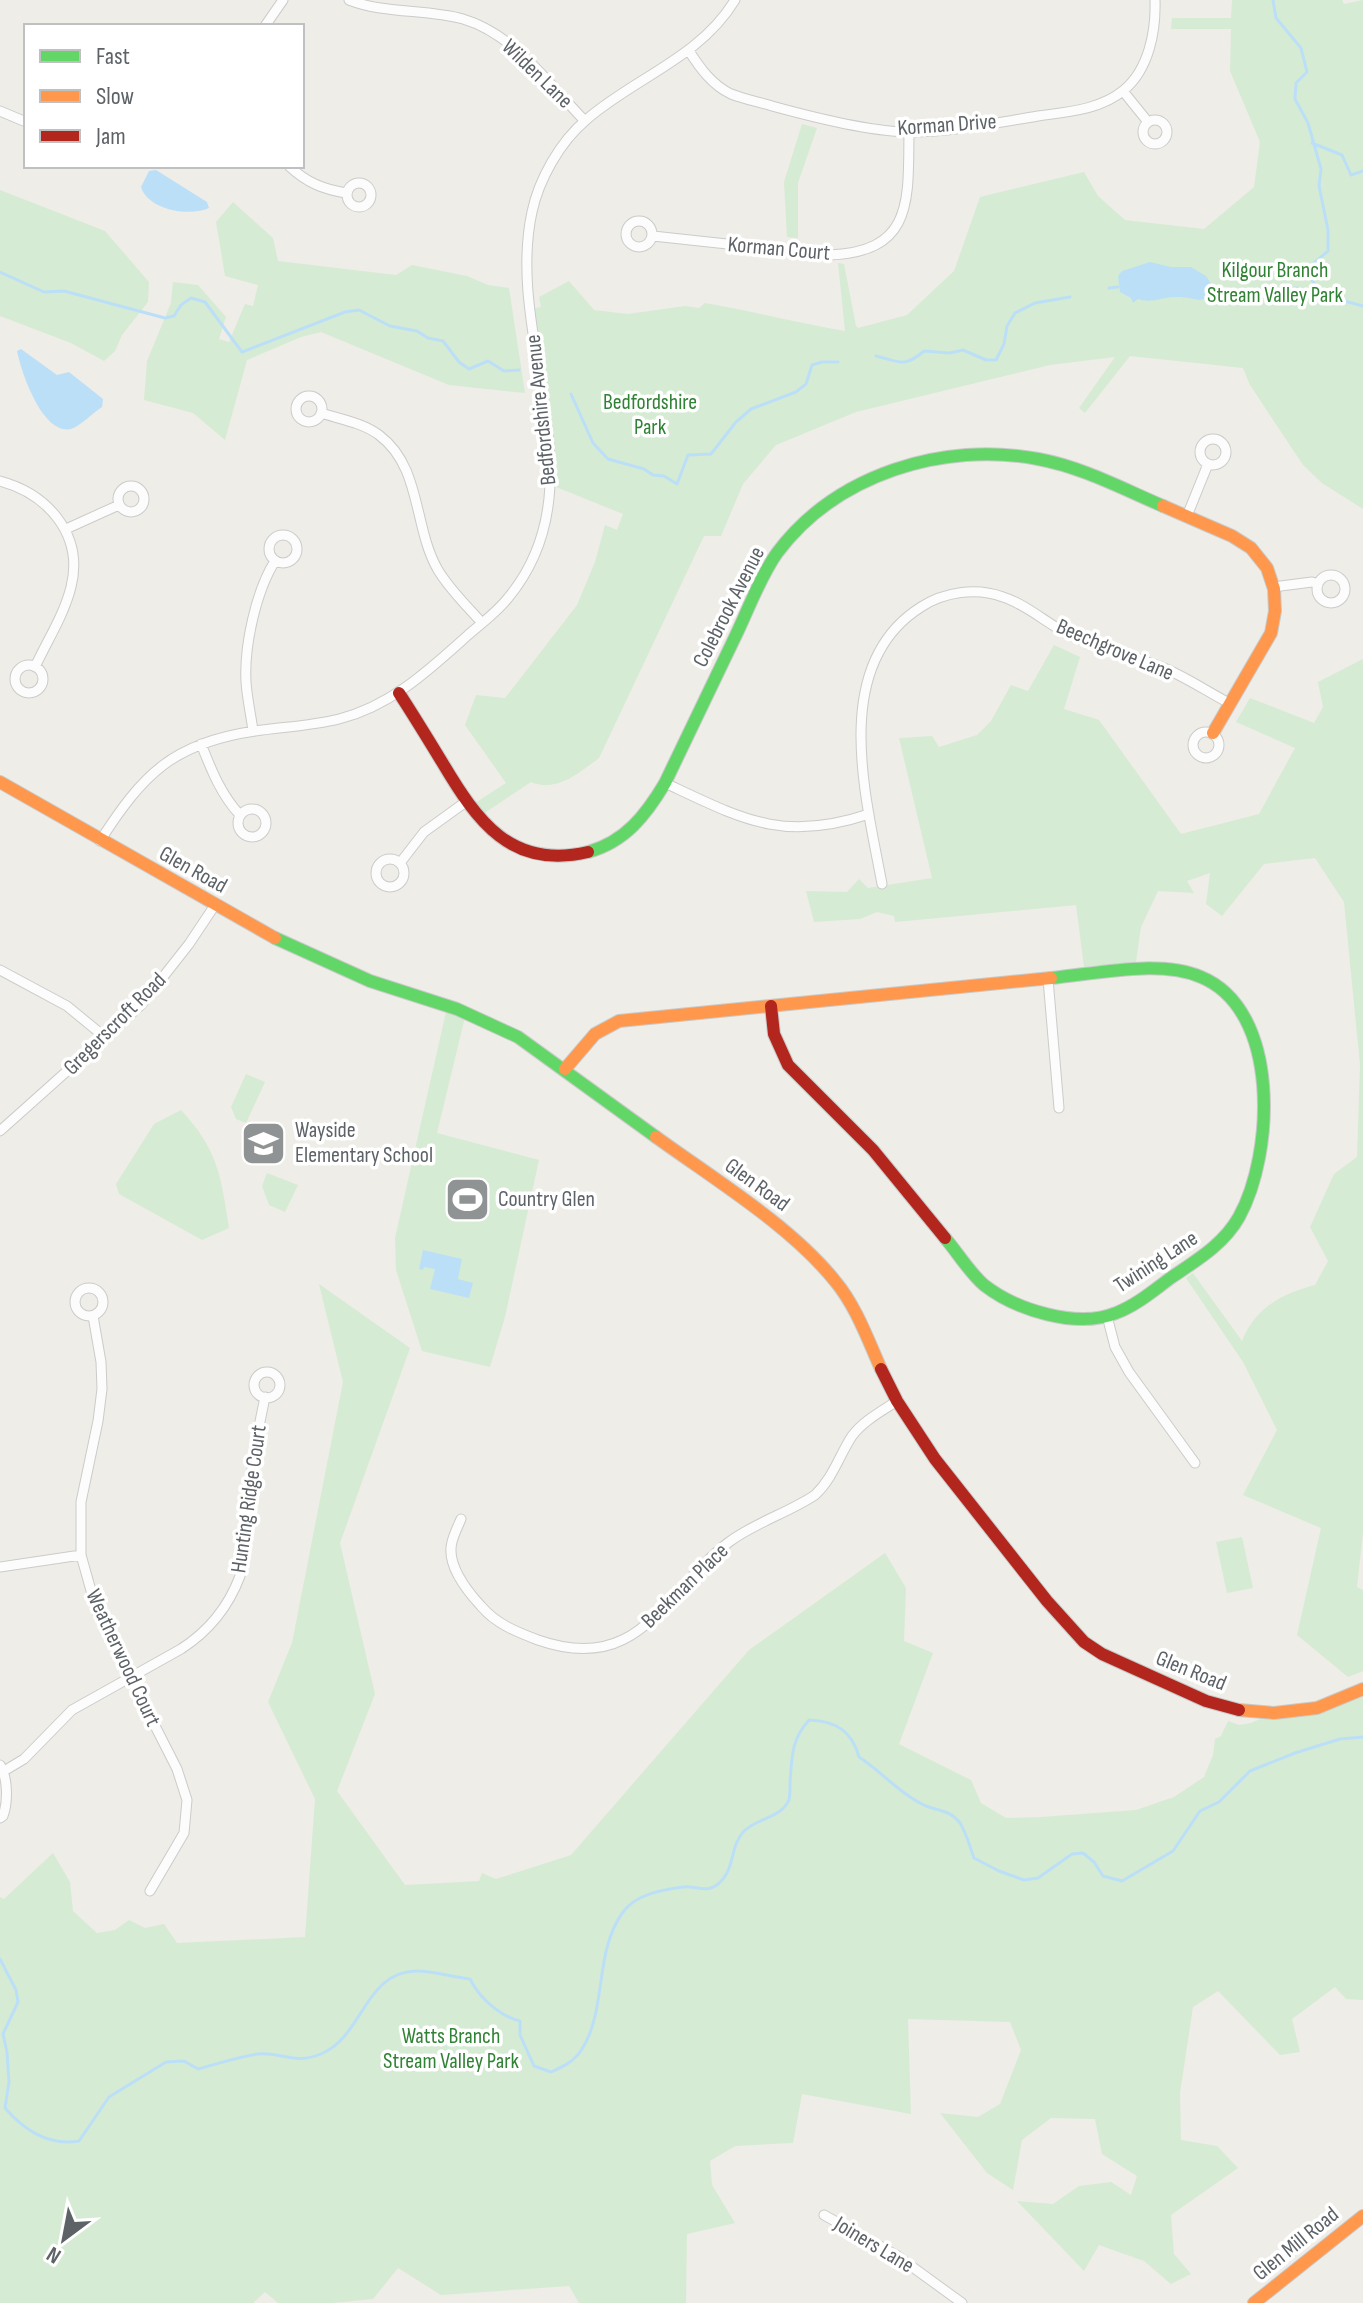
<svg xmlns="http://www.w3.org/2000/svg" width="1363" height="2303" viewBox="0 0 1363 2303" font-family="'Sofia Sans Condensed',sans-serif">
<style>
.green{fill:#d6ebd3}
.water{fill:#bcdff8}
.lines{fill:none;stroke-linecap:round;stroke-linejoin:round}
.stream{stroke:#bcdff8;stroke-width:3}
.street-casing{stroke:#cbcbca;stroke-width:11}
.fast-casing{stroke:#c9cac9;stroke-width:14}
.slow-casing{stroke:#c9cac9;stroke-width:14}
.jam-casing{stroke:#c9cac9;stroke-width:14}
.street{stroke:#fcfcfc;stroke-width:9}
.fast{stroke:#63d668;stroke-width:12}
.slow{stroke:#ff974d;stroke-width:12}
.jam{stroke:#b3261e;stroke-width:12}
.labels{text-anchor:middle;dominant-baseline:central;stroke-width:7;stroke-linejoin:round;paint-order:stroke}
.street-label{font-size:22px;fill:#5d6267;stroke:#fff}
.park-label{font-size:22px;fill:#308234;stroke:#fff}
.poi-label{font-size:22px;fill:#5d6267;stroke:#fff;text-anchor:start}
</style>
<rect width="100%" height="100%" fill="#eeede8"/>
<!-- green -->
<path class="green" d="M1232 0H1342L1344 4 1363 0V509L1322 483 1303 465 1250 385 1243 368 1130 356 1085 413 1079 408 1115 357 1050 365 856 412 776 445 743 484 721 536H704L599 758C580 772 557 793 531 782L483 814 475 803 506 783 465 725 476 695 505 698 577 605 595 562 605 525 617 530 623 514 556 487 557 469 535 308 541 307 539 297 569 281 594 310 628 314 685 306 699 308 705 303C752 311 798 323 845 331L838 263 844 264 856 326 858 328 907 315 954 271 980 197 1084 172 1098 196 1125 220 1204 229 1254 187 1260 142 1230 71 1231 29H1171L1172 18H1231Z
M802 124 817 128 798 183V238L787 237 784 182Z
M0 190 105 231 149 282 148 302 122 335 115 351 104 361 71 343 0 316Z
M233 202 273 238 278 261 396 275 412 265 467 276 488 285 509 288 525 393 449 385 321 332 301 337 247 360 225 440 193 413 144 400 147 361 171 303 173 282 198 285 226 317 219 339 229 342 245 304 253 306 258 285 225 276 216 222Z
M1054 645 1080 657 1064 709 1099 720 1181 834 1259 814 1295 748 1236 722 1250 698 1314 723 1323 707 1318 682 1363 659V1532L1357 1587 1363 1590V1671L1348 1677 1297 1635 1321 1528 1243 1495 1277 1430 1243 1362 1186 1278 1193 1273 1242 1341C1255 1308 1281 1294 1315 1285L1328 1261 1310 1227 1334 1174 1357 1157 1360 1065 1344 902 1315 858 1264 864 1222 916 1206 904 1210 873 1187 881 1194 893 1158 891 1141 927 1136 962 1084 967 1076 905 895 922 894 916 877 912 860 919 814 922 806 891 847 892 859 879 868 888 932 878 899 738 932 736 939 747 977 735 991 721 1011 685 1028 691Z
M446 1012 465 1017 437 1133 539 1160 505 1317 490 1367 422 1351 396 1270 395 1238Z
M246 1074 265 1082 246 1123 236 1119 231 1107Z
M181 1110C218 1150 221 1176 229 1228L202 1240 119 1194 116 1184 154 1124Z
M267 1173 298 1185 285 1212 269 1205 262 1186Z
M319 1284 410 1348 340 1543 375 1694 337 1791 405 1885 479 1881 482 1873 496 1879 571 1855 749 1650 885 1553 906 1588 904 1641 933 1653 899 1744 971 1780 981 1803 1006 1818 1041 1817 1136 1810 1174 1797 1204 1777 1213 1755 1215 1739 1221 1736 1228 1721 1239 1725 1251 1723 1274 1713 1317 1708 1363 1689V2000L1346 1999 1335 1987 1292 2019 1300 2052 1280 2055 1218 1991 1193 2007 1180 2093 1181 2140 1217 2146 1238 2168 1171 2215 1174 2254 1191 2274 1171 2284 1144 2261 1099 2245 1084 2271 1017 2201 1053 2204 1079 2186 1111 2182 1131 2195 1137 2176 1102 2154 1095 2119 1051 2118 1022 2140 1013 2190 987 2173 940 2113 978 2117 1000 2104 1021 2050 1010 2022 908 2019 911 2114 802 2094 793 2143 735 2146 710 2161 712 2185 735 2223 687 2234 686 2303H579L569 2286 441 2295 398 2268 373 2299 332 2303H278L265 2292 253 2303H0V1897L4 1899 53 1853 70 1882 73 1911 97 1933 115 1930 129 1920 145 1928 164 1924 177 1943 305 1937 315 1799 268 1702 292 1643 343 1382Z
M1242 1537 1253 1588 1227 1593 1216 1542Z"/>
<!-- water -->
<path class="water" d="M156 170 207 202 209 208C189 217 148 210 141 187L149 171Z
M1150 262 1171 267H1191L1206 276 1212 285 1211 297C1199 303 1191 297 1178 297 1164 296 1152 304 1138 299L1133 303 1131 298 1120 292 1118 276 1122 271Z
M21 349 57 375 69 372 103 399 102 407C93 413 80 426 71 429 42 435 21 371 17 351Z
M423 1250 462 1259 458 1279 473 1283 469 1298 430 1289 435 1269 424 1267 423 1270 419 1269Z"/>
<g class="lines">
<!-- stream -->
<path class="stream" d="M1273 0 1276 18 1301 48 1307 72 1296 83 1295 99 1308 123 1321 169 1319 186 1328 230V251L1314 263 1309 274 1319 292
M1312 143 1342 155 1351 175 1363 171
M0 272 44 292 64 291 165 318 174 316 181 305 191 298 205 302 242 352 345 312 359 310 390 326 417 331 428 338 443 341 459 362 469 369 488 361 504 371 519 370
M1109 288 1118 287
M1250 291 1297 288 1363 306
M876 356C899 361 903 369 924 351L950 353 963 350 986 360H996L1004 344 1007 326 1015 313 1035 303 1070 297
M571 394 593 443 608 459 644 469 653 475 664 476 677 484 688 455 711 454 736 422 751 409 796 392 806 384 812 365 822 362H838
M0 1959 16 1990 18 2002 3 2034 7 2052 9 2082 5 2108C24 2130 49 2146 79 2141L109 2097 166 2062 184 2061 198 2069C217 2064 237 2057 257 2054 280 2051 295 2066 323 2053 363 2035 365 1972 416 1971 433 1971 453 1977 470 1979 479 1997 499 2016 520 2021V2035L534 2066 551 2072C562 2067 573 2062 580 2052 608 2012 593 1953 623 1912 636 1894 662 1890 683 1887 695 1885 706 1894 718 1884 736 1869 729 1847 744 1831 757 1818 781 1818 789 1800 790 1796 790 1787 790 1782 792 1757 791 1740 809 1720 836 1721 852 1731 859 1757 882 1772 900 1794 926 1806 939 1811 950 1810 960 1823 966 1832 970 1847 974 1858L999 1871 1024 1880 1038 1878 1072 1854 1083 1853 1094 1862 1103 1876 1122 1881 1173 1851 1200 1811 1219 1802 1250 1771 1295 1753 1340 1739 1363 1737"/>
<defs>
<path id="street" d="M349 0C385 14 426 9 463 19 514 34 549 84 584 120
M265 26 283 0
M689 51C700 68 712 85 731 94 744 99 759 102 772 106 812 117 870 132 910 132 953 132 996 123 1038 116 1067 112 1100 110 1124 90 1149 69 1156 31 1155 0
M1123 91 1148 122
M0 111 26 122
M1143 132a12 12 0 1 1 24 0a12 12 0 1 1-24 0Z
M289 166C307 183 323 189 346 193
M347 195a12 12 0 1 1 24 0a12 12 0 1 1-24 0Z
M626 234a13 13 0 1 1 26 0a13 13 0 1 1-26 0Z
M653 236 829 255C914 252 908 200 909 132
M296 409a13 13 0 1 1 26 0a13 13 0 1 1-26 0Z
M321 413C340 419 363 423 379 435 422 467 413 527 438 570 450 590 467 606 482 623
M1200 452a13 13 0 1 1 26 0a13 13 0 1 1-26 0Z
M0 481C48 494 84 535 71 587 64 615 47 641 35 667
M118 499a13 13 0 1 1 26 0a13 13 0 1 1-26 0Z
M1187 516 1208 464
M66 529 119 505
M269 549a14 14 0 1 1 28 0a14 14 0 1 1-28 0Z
M1317 589a14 14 0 1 1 28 0a14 14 0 1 1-28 0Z
M1273 587 1312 582 1318 584
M15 679a14 14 0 1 1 28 0a14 14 0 1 1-28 0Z
M253 731C251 715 247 698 246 682 244 646 256 591 275 561
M1193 745a13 13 0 1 1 26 0a13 13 0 1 1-26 0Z
M201 744C211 769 221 795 240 815
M665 783C742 819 783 843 869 814
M238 823a14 14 0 1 1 28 0a14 14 0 1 1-28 0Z
M100 841C143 774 173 743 255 731 282 727 311 726 339 719 391 706 429 670 468 635 482 623 497 612 508 598 603 484 504 340 532 212 539 179 560 142 586 120 634 78 700 58 735 0
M376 873a14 14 0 1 1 28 0a14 14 0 1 1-28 0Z
M400 863 424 832 467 801
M882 884C866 797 829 665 921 607 944 592 976 587 1003 597 1028 605 1048 625 1072 636 1100 647 1130 655 1159 666 1183 675 1206 691 1229 703
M0 970 67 1006 106 1038
M1048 979 1059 1108
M0 1131 141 1005 189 944 215 905
M75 1302a14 14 0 1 1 28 0a14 14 0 1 1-28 0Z
M93 1316 101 1362 102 1389 98 1421 81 1502V1555L97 1612 177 1769 187 1800 184 1833 150 1891
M1107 1316 1115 1347 1129 1372 1195 1463
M254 1385a13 13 0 1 1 26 0a13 13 0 1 1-26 0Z
M461 1519C458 1526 454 1534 452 1542 446 1564 467 1591 481 1606 496 1624 517 1632 538 1640 641 1676 663 1592 729 1542 756 1522 788 1513 815 1495 833 1478 839 1456 852 1436 863 1421 882 1411 897 1401
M0 1567 81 1555
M0 1765C8 1778 8 1802 3 1816L0 1818
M4 1771 24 1759 72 1710 181 1649C209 1631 228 1608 240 1576L254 1451 265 1397
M824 2215 896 2255 962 2303"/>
<path id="fast" d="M588 852C625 842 646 815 665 783 689 734 712 684 736 635 749 608 760 577 777 553 836 474 944 441 1038 459 1082 467 1123 489 1163 506
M275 938 370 981 457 1009 518 1037 656 1137
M945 1238C958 1253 969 1272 984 1285 1016 1310 1077 1329 1116 1313 1137 1305 1154 1290 1172 1277 1197 1260 1224 1244 1239 1217 1274 1154 1281 1010 1201 977 1159 959 1095 974 1051 978"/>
<path id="slow" d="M1163 506 1232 536 1251 548 1267 568 1274 589 1275 611 1271 633 1213 733
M0 782 275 938
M565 1069 595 1034 619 1021 1051 978
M656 1137C714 1179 791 1226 835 1281 856 1306 868 1340 881 1369
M1239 1710 1274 1713 1317 1708 1363 1689
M1254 2303 1363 2216"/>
<path id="jam" d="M399 693C414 716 428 739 442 762 477 821 511 870 588 852
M771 1006 774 1034 788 1065 873 1150 945 1238
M881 1369 897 1401 935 1459 1047 1601 1084 1642 1102 1654 1206 1701 1239 1710"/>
</defs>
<!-- street casing -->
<use href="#street" class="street-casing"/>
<!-- fast casing -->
<use href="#fast" class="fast-casing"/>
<!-- slow casing -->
<use href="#slow" class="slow-casing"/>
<!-- jam casing -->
<use href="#jam" class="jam-casing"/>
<!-- street -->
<use href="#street" class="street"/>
<!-- fast -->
<use href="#fast" class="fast"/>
<!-- slow -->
<use href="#slow" class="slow"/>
<!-- jam -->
<use href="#jam" class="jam"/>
</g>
<!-- icons -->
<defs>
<symbol id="school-square" viewBox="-11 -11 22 22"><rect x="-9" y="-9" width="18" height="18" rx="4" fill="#909394" stroke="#fff"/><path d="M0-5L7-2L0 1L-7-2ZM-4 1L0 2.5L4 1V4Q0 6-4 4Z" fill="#fff"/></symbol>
<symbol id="stadium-square" viewBox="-11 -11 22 22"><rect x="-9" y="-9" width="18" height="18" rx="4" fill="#909394" stroke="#fff"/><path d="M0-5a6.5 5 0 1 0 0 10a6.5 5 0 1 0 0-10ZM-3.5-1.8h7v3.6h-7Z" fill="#fff"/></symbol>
</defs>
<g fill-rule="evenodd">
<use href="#school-square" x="238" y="1118" width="51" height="51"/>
<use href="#stadium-square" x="442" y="1174" width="51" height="51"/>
</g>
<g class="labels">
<!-- street labels -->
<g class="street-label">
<text transform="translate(537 74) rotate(44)">Wilden Lane</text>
<text transform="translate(947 125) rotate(-4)">Korman Drive</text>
<text transform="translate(779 249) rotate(5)">Korman Court</text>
<text transform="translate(541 410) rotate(-96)">Bedfordshire Avenue</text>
<text transform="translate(729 607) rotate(-63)">Colebrook Avenue</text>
<text transform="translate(1115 650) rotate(23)">Beechgrove Lane</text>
<text transform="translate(193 870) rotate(29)">Glen Road</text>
<text transform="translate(115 1024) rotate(-45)">Gregerscroft Road</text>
<text transform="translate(757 1185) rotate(36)">Glen Road</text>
<text transform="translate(1156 1262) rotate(-33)">Twining Lane</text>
<text transform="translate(249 1499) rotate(-82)">Hunting Ridge Court</text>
<text transform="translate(685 1586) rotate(-44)">Beekman Place</text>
<text transform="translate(123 1658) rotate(65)">Weatherwood Court</text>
<text transform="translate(1191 1671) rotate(22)">Glen Road</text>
<text transform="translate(1296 2244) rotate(-39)">Glen Mill Road</text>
<text transform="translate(874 2245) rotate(31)">Joiners Lane</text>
</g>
<!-- park labels -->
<g class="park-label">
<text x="1275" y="270">Kilgour Branch<tspan x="1275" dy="25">Stream Valley Park</tspan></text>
<text x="650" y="402">Bedfordshire<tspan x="650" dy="25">Park</tspan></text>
<text x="451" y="2036">Watts Branch<tspan x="451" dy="25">Stream Valley Park</tspan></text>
</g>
<!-- poi labels -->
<g class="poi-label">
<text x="295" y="1130">Wayside<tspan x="295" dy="25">Elementary School</tspan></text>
<text x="498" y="1199">Country Glen</text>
</g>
</g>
<!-- legend -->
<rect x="24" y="24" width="280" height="144" fill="#ffffff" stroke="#bec0c2" stroke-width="2"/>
<rect x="40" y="50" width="40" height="12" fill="#63d668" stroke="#bec0c2" stroke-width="2"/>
<text x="96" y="64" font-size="24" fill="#5d6267">Fast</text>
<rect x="40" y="90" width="40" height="12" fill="#ff974d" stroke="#bec0c2" stroke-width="2"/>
<text x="96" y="104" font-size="24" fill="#5d6267">Slow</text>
<rect x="40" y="130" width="40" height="12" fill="#b3261e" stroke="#bec0c2" stroke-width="2"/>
<text x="96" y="144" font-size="24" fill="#5d6267">Jam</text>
<!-- north arrow -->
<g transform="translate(64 2239) rotate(212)" stroke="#ffffff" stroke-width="6" paint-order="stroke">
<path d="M0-6L14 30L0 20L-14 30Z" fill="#5d6267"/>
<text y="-12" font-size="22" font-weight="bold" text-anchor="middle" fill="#5d6267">N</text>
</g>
</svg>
